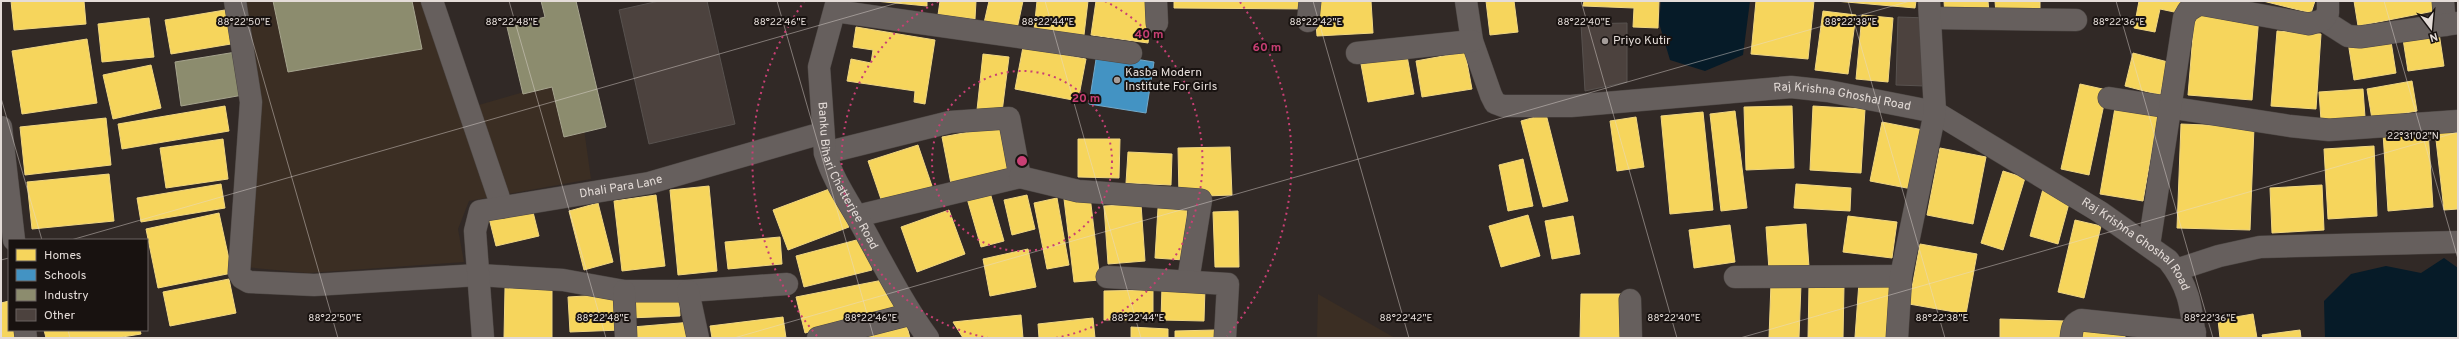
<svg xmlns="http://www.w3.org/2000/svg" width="2459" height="339" viewBox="0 0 2459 339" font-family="Overpass,sans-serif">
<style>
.industrial{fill:#3b2e23}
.water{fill:#061b28}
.homes{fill:#f6d55c;stroke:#f1d781}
.schools{fill:#4393c3;stroke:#73a9c9}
.industry{fill:#8c8c6e;stroke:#a6a48e}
.building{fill:#4c423e;stroke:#58524f}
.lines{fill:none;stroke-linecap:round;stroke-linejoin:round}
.minor-casing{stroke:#4d4744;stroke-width:23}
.secondary-casing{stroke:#4d4744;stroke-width:23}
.minor{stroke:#665f5d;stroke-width:22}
.secondary{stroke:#665f5d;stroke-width:22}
.ticks{fill:none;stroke:#e4dcd8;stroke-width:1;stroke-opacity:0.45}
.ring{fill:none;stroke:#c93f74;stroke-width:2;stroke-dasharray:2 4}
.poi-dot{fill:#a59d9a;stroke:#181210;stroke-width:1.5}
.labels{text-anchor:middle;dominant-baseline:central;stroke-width:4;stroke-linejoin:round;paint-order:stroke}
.poi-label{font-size:12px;fill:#e4dcd8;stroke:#181210;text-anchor:start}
.street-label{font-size:12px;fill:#e4dcd8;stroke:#181210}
.ticks-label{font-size:10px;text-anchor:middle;fill:#e4dcd8;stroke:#181210;stroke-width:4;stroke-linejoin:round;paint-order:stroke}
.centre{fill:#c93f74;stroke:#181210;stroke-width:2}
.ring-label{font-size:12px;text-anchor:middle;font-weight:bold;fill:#c93f74;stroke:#181210;stroke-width:4;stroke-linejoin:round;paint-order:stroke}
</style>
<rect width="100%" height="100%" fill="#312926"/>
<!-- industrial -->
<path class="industrial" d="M238 1H425L458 111 524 92 574 58 591 179 469 201 458 229 464 262 308 273 234 266 241 117Z
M1318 294 1395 338H1317Z"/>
<!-- water -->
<path class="water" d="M1661 1H1750L1743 55 1705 71 1670 60 1659 23Z
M2444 258 2458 268V338H2325L2324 301 2351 274 2386 266 2421 273Z"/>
<!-- homes -->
<path class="homes" d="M11 1H84L86 24 14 30Z
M875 1H927V6Z
M940 1H976L975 19 938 15Z
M989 1H1023L1017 29 984 23Z
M1037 1H1088L1084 35 1034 30Z
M1096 1H1154L1148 43 1091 35Z
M1174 1H1308V9L1174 8Z
M1314 1H1371L1373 33 1317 36Z
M1486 1H1514L1518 32 1490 35Z
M1584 1H1659L1658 28 1633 27 1634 8 1583 6Z
M1756 1H1814L1808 59 1751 54Z
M1835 1H1916L1915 8Z
M1944 1H1988L1989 13 1945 17Z
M1995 1H2040V12L1996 14Z
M2139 1H2181L2179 13 2160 9 2155 32 2134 28Z
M2263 1H2315L2311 13Z
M2354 1H2432L2434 11 2358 26Z
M231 9 237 43 171 54 165 20Z
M1823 11 1856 15 1848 74 1815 70Z
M2195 11 2259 16 2252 100 2188 95Z
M1862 15 1893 18 1888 82 1856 79Z
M149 18 154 57 102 62 98 24Z
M856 27 935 40 925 104 914 102 915 91 847 81 851 59 871 63 873 50 853 47Z
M2277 31 2321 34 2316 109 2271 106Z
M2439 33 2444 66 2408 71 2403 39Z
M2390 35 2396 73 2354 80 2348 42Z
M87 39 97 103 22 114 12 51Z
M1023 47 1086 59 1078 101 1015 89Z
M1465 52 1472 89 1422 97 1416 61Z
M2133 53 2168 62 2160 95 2125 86Z
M983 54 1009 57 1002 112 977 110Z
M1407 56 1414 94 1368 102 1361 64Z
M151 65 161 108 113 119 103 75Z
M2412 81 2417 111 2372 119 2367 89Z
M2080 84 2107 90 2089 175 2061 169Z
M2363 89 2365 117 2321 120 2319 92Z
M2116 102 2159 110 2143 201 2100 194Z
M225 106 229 131 122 149 118 124Z
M1792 106 1794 168 1746 170 1744 107Z
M1813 106 1865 109 1861 173 1810 170Z
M1735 111 1747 208 1721 211 1710 114Z
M1703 112 1713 210 1670 214 1661 116Z
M1546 114 1568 201 1543 207 1521 121Z
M1636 117 1644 167 1617 171 1610 121Z
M106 118 111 165 25 175 20 127Z
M1882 122 1923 130 1912 189 1870 181Z
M2181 124 2254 127 2250 230 2177 228Z
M1002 126 1012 178 952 189 942 137Z
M2458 129V209L2444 210 2435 131Z
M2428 130 2433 207 2388 211 2383 133Z
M223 139 228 179 166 188 160 148Z
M1078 139H1120L1119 178 1078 177Z
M918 145 934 192 884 208 868 161Z
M2374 146 2377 216 2328 219 2324 149Z
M1230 147 1232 195 1179 197 1178 148Z
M1940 148 1986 157 1973 224 1927 215Z
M1128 152 1172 154 1171 185 1126 183Z
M1523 159 1533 206 1508 211 1499 165Z
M2003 171 2025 178 2003 250 1981 243Z
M109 174 114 221 32 229 27 182Z
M221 184 225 208 141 222 137 198Z
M1796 184 1851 188 1850 211 1794 208Z
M2322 185 2324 230 2272 233 2270 188Z
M709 186 717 271 678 275 670 190Z
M832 188 849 227 788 250 773 210Z
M989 189 1004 241 981 247 966 195Z
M2043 189 2071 196 2058 244 2030 236Z
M656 195 665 266 622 271 614 201Z
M1027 195 1035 229 1012 235 1004 200Z
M1090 196 1100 280 1074 282 1064 199Z
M1057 198 1069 265 1047 269 1034 203Z
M598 203 613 262 584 270 569 211Z
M1141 204 1145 261 1108 264 1104 206Z
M532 208 539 236 496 246 489 218Z
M1158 208 1187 210 1184 260 1155 258Z
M949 210 965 254 917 272 901 227Z
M1238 211 1239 267H1215L1213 212Z
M219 213 232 273 158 288 146 229Z
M1528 215 1540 256 1501 267 1489 226Z
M1573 216 1580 254 1552 259 1545 221Z
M1848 216 1897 222 1892 258 1843 252Z
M2075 220 2101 226 2084 298 2058 292Z
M1806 224 1809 267 1769 270 1766 227Z
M1730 225 1735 262 1694 268 1689 230Z
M780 237 782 264 728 269 725 242Z
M864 238 872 270 804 287 796 256Z
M1920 244 1977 254 1966 314 1909 304Z
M1028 249 1036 287 990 296 983 259Z
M229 279 236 313 170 326 163 292Z
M883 280 901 309 805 333 796 297Z
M1859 282 1895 284 1892 338 1855 337Z
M1771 283 1801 284 1799 338H1769Z
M1809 285 1844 286 1843 338H1808Z
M1162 286 1205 287 1204 321 1161 320Z
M505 288H552V338H504Z
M1153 290V320H1104V291Z
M679 292 680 316 628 318 627 295Z
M620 294 621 330 570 332 568 297Z
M1581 294H1627V338H1580Z
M9 301V330H19L21 338H1V303Z
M2253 314 2257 338H2220L2218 320Z
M1021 315 1023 338H963L953 322Z
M783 317 786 338H712L710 326Z
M1093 318 1095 338H1039L1038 324Z
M905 319 910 338H839Z
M2000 319 2065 321 2064 338H2000Z
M692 322 693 338H633L632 327Z
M1131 327 1168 329V338H1131Z
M44 330H140L141 334 116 338H46Z
M1215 330V338H1175V331Z
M2081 330 2125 332V338H2081Z
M2300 330 2301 338H2263L2262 335Z"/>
<!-- schools -->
<path class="schools" d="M1097 53 1154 62 1146 113 1089 104Z"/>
<!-- industry -->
<path class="industry" d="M273 1H412L422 49 288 72Z
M541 1H576L606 127 564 137 552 87 523 94 507 27 545 17Z
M236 52 243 95 181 106 175 62Z"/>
<!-- building -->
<path class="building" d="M659 1H707L735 124 649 144 619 10Z
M1898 17 1928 18 1925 86 1896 85Z
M1627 23V82L1585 91 1581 24Z"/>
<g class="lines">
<defs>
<g id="minor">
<path d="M235 1 251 102 239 273 242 278 249 282 314 285 478 275 563 280 624 291H688L787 284"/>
<path d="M432 1 502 207"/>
<path d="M1156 1 1157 23"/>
<path id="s1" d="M1466 1 1472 41 1491 95 1495 103 1503 106H1571L1791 87 1828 91 1935 112 2100 212 2168 260C2189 286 2191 306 2195 338"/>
<path d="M2443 1 2445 25"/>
<path d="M835 11 1131 53"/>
<path d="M1932 18 2076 20"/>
<path d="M2323 20 2348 36 2360 37 2458 23"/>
<path d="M1308 21 1310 1"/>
<path d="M1357 53 1472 41"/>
<path d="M2109 98 2290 126 2329 130 2458 121"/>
<path d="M1 127 14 240"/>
<path d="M825 153 950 122 1009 118 1020 177 857 216"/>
<path d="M1020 177 1078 191 1201 200 1188 281"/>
<path d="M2149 245 2184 18 2188 11 2199 4 2309 24 2323 20 2328 13V1"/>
<path d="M2176 270 2219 256 2260 247 2458 242"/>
<path d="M1107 277 1228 284 1225 338"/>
<path d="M1735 277 1901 276"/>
<path d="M624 291 626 338"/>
<path d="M688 291 698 338"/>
<path d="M1630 300 1631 338"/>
<path d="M25 330 26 338"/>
<path id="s2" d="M483 338 475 231 480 211 649 183 822 133"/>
<path d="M818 338 911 314"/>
<path d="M1897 338 1901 276 1935 112 1929 1"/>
<path d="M2071 338C2072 329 2072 324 2081 320L2195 332"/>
</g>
<g id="secondary">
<path id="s3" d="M837 1 819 67 825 153C832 178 848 201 861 224 882 262 902 302 928 338"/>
</g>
</defs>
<!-- minor casing -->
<use href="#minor" class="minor-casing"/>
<!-- secondary casing -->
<use href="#secondary" class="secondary-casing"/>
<!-- minor -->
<use href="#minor" class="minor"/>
<!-- secondary -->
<use href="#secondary" class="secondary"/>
</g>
<!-- ticks -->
<path class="ticks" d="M241 1 338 338M509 1 606 338M777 1 874 338M1045 1 1141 338M1313 1 1409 338M1581 1 1677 338M1848 1 1945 338M2116 1 2213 338M2384 1 2458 259M1 98 42 240M71 240 904 1M1 260 9 258M68 330 70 338M734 338 1910 1M1740 338 2458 132"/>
<!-- distance rings -->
<g class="ring">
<circle cx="1022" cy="161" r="90"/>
<path d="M989 338A180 180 0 0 1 939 1M1105 1A180 180 0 0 1 1055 338"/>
<path d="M817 336A270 270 0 0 1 804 2M1240 2A270 270 0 0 1 1227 336"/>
</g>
<!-- markers -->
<g class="poi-dot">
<circle cx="1605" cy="41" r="4"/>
<circle cx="1117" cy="80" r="4"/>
</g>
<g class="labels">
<!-- poi labels -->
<g class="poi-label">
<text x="1613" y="41">Priyo Kutir</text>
<text x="1125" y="73">Kasba Modern<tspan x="1125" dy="14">Institute For Girls</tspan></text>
</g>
<!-- street labels -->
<g class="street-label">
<text stroke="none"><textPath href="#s1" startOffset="456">Raj Krishna Ghoshal Road</textPath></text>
<text stroke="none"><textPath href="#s3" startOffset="183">Banku Bihari Chatterjee Road</textPath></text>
<text stroke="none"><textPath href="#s2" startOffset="271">Dhali Para Lane</textPath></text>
<text stroke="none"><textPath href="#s1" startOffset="792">Raj Krishna Ghoshal Road</textPath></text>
</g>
</g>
<g class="ticks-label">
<text x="244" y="25">88°22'50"E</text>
<text x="512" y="25">88°22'48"E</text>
<text x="780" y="25">88°22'46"E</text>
<text x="1048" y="25">88°22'44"E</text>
<text x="1316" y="25">88°22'42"E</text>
<text x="1584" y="25">88°22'40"E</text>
<text x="1851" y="25">88°22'38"E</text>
<text x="2119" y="25">88°22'36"E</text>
<text x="2413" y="139">22°31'02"N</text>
<text x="335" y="321">88°22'50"E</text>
<text x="603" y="321">88°22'48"E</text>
<text x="871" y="321">88°22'46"E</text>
<text x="1406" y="321">88°22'42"E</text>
<text x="1674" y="321">88°22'40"E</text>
<text x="1942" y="321">88°22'38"E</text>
<text x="2210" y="321">88°22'36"E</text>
<text x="1138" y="321">88°22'44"E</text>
</g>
<circle cx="1022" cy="161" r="6" class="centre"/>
<g class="ring-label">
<text x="1149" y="38">40 m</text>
<text x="1267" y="51">60 m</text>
<text x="1086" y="102">20 m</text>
</g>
<!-- border -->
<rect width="2459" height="339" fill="none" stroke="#e4dcd8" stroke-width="4"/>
<!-- legend -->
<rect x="8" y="239" width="140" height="92" fill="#181210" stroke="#6a6360"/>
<rect x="16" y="249" width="20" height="12" fill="#f6d55c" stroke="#6a6360"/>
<text x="44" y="259" font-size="12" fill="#e4dcd8">Homes</text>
<rect x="16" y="269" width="20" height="12" fill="#4393c3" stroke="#6a6360"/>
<text x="44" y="279" font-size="12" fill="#e4dcd8">Schools</text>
<rect x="16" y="289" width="20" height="12" fill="#8c8c6e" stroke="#6a6360"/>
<text x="44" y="299" font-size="12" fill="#e4dcd8">Industry</text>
<rect x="16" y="309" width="20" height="12" fill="#4c423e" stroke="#6a6360"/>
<text x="44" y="319" font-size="12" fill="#e4dcd8">Other</text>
<!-- north arrow -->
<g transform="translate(2431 28) rotate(164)" stroke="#181210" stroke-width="3" paint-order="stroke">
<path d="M0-3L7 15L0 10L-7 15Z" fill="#e4dcd8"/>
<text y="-6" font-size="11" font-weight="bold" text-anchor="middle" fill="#e4dcd8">N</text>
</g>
</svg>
